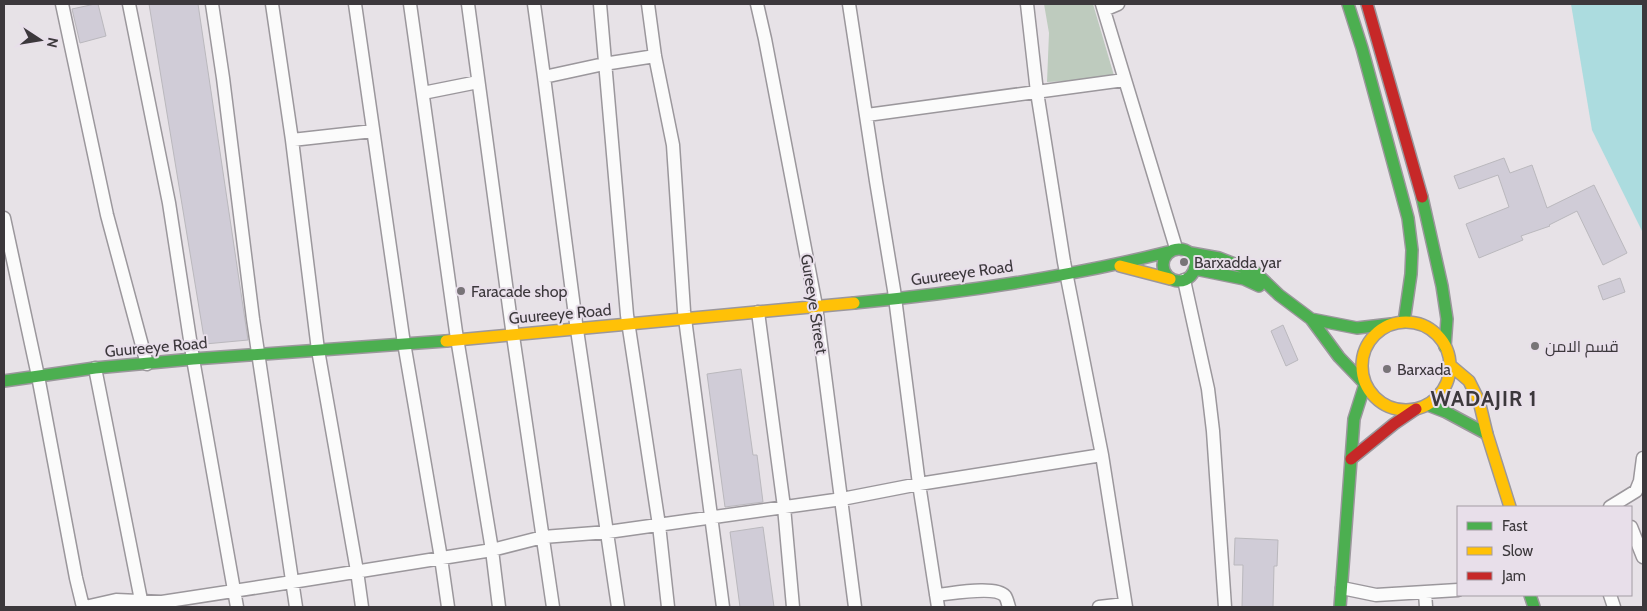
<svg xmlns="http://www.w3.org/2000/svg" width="1647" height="611" viewBox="0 0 1647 611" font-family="Cabin,Cairo,sans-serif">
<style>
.green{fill:#becbbe}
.water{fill:#acdcdf}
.building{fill:#d0ccd7;stroke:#bab8bd}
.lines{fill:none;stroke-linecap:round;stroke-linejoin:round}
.street-casing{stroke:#9b979c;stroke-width:15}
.fast-casing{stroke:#9b979c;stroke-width:14}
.slow-casing{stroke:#9b979c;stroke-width:14}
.jam-casing{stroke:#9b979c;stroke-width:14}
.street{stroke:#fbfbfb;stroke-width:12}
.fast{stroke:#4caf50;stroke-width:11}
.slow{stroke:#ffc107;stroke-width:11}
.jam{stroke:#c62828;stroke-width:11}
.poi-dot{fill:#787478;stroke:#e8dfea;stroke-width:2}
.labels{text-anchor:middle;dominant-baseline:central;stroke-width:4;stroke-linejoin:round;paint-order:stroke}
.poi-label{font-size:16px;fill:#3c383c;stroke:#e8dfea;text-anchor:start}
.street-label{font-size:16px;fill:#3c383c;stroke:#e8dfea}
.district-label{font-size:21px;font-weight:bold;letter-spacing:1px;fill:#3c383c;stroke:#e8dfea}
</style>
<rect width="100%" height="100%" fill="#e7e2e7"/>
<!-- green -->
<path class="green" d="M1044 4H1093L1115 79 1047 82 1049 33Z"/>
<!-- water -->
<path class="water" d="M1571 4H1643V233L1592 130Z"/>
<!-- building -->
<path class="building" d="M95 4H98L106 36 80 43 72 9Z
M149 4H198L248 340 205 344Z
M1504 158 1510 173 1532 165 1547 208 1594 185 1627 253 1603 265 1577 211 1549 225 1550 226 1521 236 1523 240 1479 258 1466 224 1509 207 1498 175 1459 189 1454 176Z
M1620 278 1625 292 1603 300 1598 286Z
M1283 325 1298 360 1286 366 1271 331Z
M741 369 753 455H757L763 502 725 507 707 374Z
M763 527 774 607H740L730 532Z
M1235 538 1278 540 1277 566H1274L1273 607H1242L1243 565H1234Z"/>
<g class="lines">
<defs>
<path id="street" d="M62 4 107 215 147 364
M129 4 169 203 193 359 237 607
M212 4 223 78 253 319 296 607
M272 4 292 140 318 350 357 571 362 607
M355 4 403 337 441 558 448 607
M410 4 456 332 492 550 499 607
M468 4 512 329 553 607
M534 4 544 77 576 323 618 607
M600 4 627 315 659 525 668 607
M648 4 655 56 673 145 684 311 723 607
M757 4 765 39 816 306 855 607
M849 4 876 181 894 290 919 484 938 607
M1027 4 1037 92 1064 262 1102 455 1126 607
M1102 4 1176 248
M1104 10 1118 4
M544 77 604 64 655 56
M423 93 478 82
M867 115 1124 80
M292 140 373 131
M4 218 38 376 76 578 83 607
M1184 280 1208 389 1213 431 1225 607
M758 312 784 507 793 607
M95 368 141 600
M1610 507 1636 491 1640 481 1643 458
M1631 527 1643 557
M1342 588 1376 595 1458 590
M1425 593 1426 607
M936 595C950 594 995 585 1005 596 1007 599 1008 604 1009 607
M1610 595 1614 607
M85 607 116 600 162 602 292 582 492 550 543 537 608 532 842 499 919 484 1102 455
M1099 607 1125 604"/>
<path id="fast" d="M1348 4 1362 48 1408 218 1412 250 1411 274 1404 322
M1422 197 1442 286 1447 319 1445 347
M1163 265a16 16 0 1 1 32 0a16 16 0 1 1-32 0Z
M1191 253 1219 258 1255 272 1279 295 1311 319 1339 357 1365 384
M1195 269 1244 279 1259 286
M854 303C959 293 1065 278 1168 252
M1311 319 1357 328 1391 324
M4 381 95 368 193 359 446 341
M1428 405 1446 412 1487 434
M1530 595 1534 607
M1340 607 1354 419 1365 384"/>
<path id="slow" d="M1120 266 1170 279
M1362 366a44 44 0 1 1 88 0a44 44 0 1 1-88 0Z
M446 341 854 303
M1450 365 1469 381 1479 401 1487 434 1510 507"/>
<path id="jam" d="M1367 4 1422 197
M1351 459 1394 424 1416 409"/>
</defs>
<!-- street casing -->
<use href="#street" class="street-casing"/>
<!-- fast casing -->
<use href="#fast" class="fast-casing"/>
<!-- slow casing -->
<use href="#slow" class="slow-casing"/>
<!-- jam casing -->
<use href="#jam" class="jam-casing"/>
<!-- street -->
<use href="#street" class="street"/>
<!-- fast -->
<use href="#fast" class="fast"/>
<!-- slow -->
<use href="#slow" class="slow"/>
<!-- jam -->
<use href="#jam" class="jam"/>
</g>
<!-- markers -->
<g class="poi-dot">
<circle cx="1184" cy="262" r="5"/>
<circle cx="461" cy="291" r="5"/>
<circle cx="1535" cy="346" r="5"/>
<circle cx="1387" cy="369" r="5"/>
</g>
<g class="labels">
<!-- poi labels -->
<g class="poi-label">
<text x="1194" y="262">Barxadda yar</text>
<text x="471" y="291">Faracade shop</text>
<text x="1545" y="346">قسم الامن</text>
<text x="1397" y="369">Barxada</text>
</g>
<!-- street labels -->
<g class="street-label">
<text transform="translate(962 273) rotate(-8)">Guureeye Road</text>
<text transform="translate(814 304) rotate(81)">Gureeye Street</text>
<text transform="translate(560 314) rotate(-5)">Guureeye Road</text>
<text transform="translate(156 347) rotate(-5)">Guureeye Road</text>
</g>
<!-- district labels -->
<g class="district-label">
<text x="1484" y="398">WADAJIR 1</text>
</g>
</g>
<!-- border -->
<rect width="1647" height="611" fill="none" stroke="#3c383c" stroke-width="10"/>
<!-- legend -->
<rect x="1457" y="506" width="175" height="90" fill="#e8dfea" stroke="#a39ca4"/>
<rect x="1467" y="522" width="25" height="8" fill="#4caf50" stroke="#a39ca4"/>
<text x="1502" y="531" font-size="15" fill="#3c383c">Fast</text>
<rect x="1467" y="547" width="25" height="8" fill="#ffc107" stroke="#a39ca4"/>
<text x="1502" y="556" font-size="15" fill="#3c383c">Slow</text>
<rect x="1467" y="572" width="25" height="8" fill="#c62828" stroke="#a39ca4"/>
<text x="1502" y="581" font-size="15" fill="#3c383c">Jam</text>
<!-- north arrow -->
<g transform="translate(40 40) rotate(102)" stroke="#e8dfea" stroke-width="4" paint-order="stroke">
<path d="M0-4L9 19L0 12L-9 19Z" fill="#3c383c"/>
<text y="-8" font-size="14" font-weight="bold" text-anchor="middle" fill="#3c383c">N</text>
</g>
</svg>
